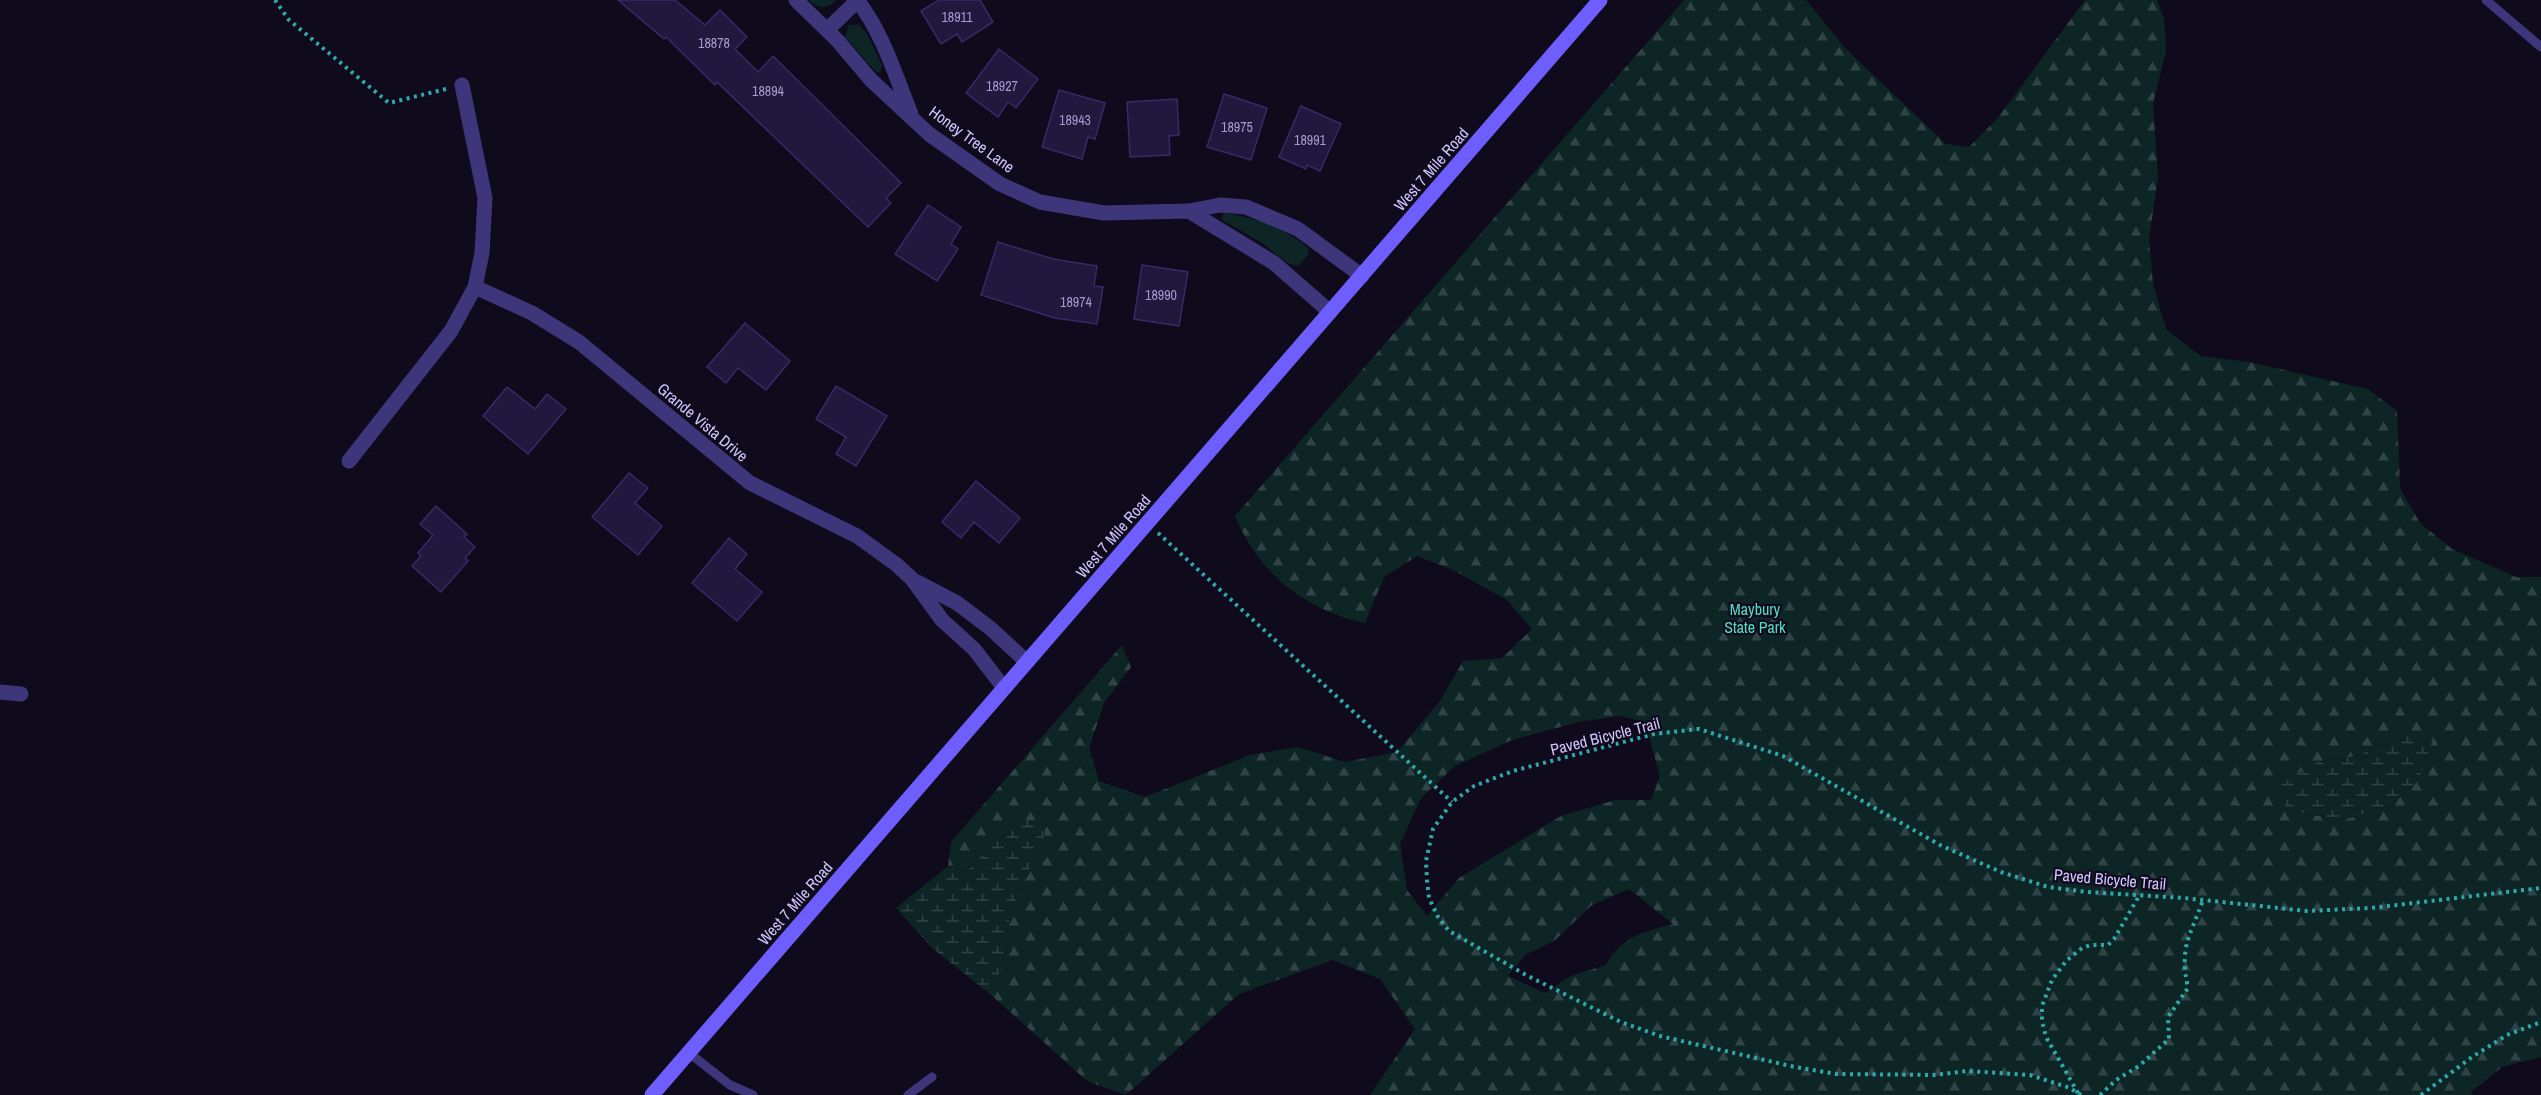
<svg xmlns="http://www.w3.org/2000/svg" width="2541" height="1095" viewBox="0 0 2541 1095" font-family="'Archivo Narrow',sans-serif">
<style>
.green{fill:#0e2525}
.forest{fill:url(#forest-firs);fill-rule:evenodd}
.wetland{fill:url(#wetland-marsh)}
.building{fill:#22173c;stroke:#3a2968;stroke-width:1.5}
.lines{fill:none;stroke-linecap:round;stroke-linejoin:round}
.path{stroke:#2daaac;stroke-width:4;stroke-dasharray:3 4.5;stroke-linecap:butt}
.lane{stroke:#3e367b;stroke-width:9}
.street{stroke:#3e367b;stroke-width:15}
.secondary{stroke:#6e5efe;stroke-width:15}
.labels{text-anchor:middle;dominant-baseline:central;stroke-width:4.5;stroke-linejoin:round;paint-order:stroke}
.number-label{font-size:14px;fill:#a59ace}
.street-label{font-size:16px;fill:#d1c6ff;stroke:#0f0b1c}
.park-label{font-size:16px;fill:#54ddc4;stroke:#0f0b1c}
</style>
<defs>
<pattern id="forest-firs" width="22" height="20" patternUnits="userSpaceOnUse" patternTransform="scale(1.5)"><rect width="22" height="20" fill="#0e2525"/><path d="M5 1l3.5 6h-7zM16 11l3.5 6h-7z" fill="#304346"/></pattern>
<pattern id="wetland-marsh" width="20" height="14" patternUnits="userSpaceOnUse" patternTransform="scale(1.5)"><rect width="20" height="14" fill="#0e2525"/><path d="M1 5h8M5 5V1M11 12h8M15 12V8" fill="none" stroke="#304346"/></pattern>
</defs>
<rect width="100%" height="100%" fill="#0f0b1c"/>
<!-- green -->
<path class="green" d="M808 0H836C828 10 817 8 808 0Z
M849 25H859L867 34 882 65 880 73 876 72 845 37Z
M1223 213C1251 216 1288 229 1309 249L1308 255 1298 266 1288 263 1259 241 1222 220Z"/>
<!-- forest -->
<path class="forest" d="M1684 0H1806L1846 49 1946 144 1969 147 1997 119 2085 0H2157L2164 18 2166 50 2153 104 2158 177 2149 239 2153 284 2166 329 2200 356 2249 362 2368 389 2397 411 2400 488 2420 523 2452 549 2516 577H2541V1057L2502 1067 2471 1092 2473 1095H1370L1415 1029 1380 979 1333 960 1239 994 1126 1095 1087 1081 990 994 1004 963 1008 925 1023 877 1043 848 1017 822 967 871 948 866 951 842 1122 645 1131 667 1104 703 1089 748 1099 781 1145 797 1250 755 1298 747 1345 762 1397 752 1440 701 1463 661 1502 658 1532 629 1507 600 1453 570 1417 556 1384 577 1365 623C1305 610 1258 573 1235 516ZM1621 716 1645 722 1660 776 1651 800H1615L1561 816 1459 878 1427 916 1407 890 1400 844 1421 798 1455 766 1512 740 1578 722ZM2411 731 2419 779 2391 806 2342 820 2287 810 2276 787 2318 762 2357 756ZM1629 889 1673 924C1643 932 1622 936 1606 965L1571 976 1545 993 1508 976 1525 955 1554 941 1592 905Z"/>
<!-- wetland -->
<path class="wetland" d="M2411 731 2433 739 2419 779 2391 806 2342 820 2287 810 2276 787 2318 762 2357 756Z
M1046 819 1043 848 1023 878 1008 925 1004 963 990 994 932 948 896 908 948 866 967 871 1017 822Z"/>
<!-- building -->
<path class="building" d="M618 0H675L705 25 720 10 747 37 735 49 758 72 773 56 901 183 886 198 891 203 868 227 717 82 715 85 666 37 664 39Z
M939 0H980L993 22 962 42 957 34 941 44 921 11Z
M999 49 1038 79 1016 108 1008 102 998 117 966 93Z
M1059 90 1105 103 1095 139 1088 137 1082 159 1042 147Z
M1224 94 1267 108 1251 160 1207 147Z
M1177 99 1179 135 1169 136 1170 155 1130 157 1127 102Z
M1301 106 1341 124 1320 171 1307 165 1306 169 1279 157Z
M928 205 961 227 951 244 958 249 937 281 895 254Z
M998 242 1053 259 1097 266 1094 286 1103 287 1097 324 1055 318 981 295Z
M1142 265 1188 272 1179 326 1134 319Z
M745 323 790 361 766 390 738 368 726 383 707 367Z
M836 386 887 416 856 466 836 454 846 437 816 419Z
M507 387 535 409 547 394 566 409 528 454 483 416Z
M629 473 648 488 635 503 662 526 638 555 592 517Z
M976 481 1020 518 999 543 974 522 961 538 942 522Z
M436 506 467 534 464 537 475 547 465 558 468 561 441 592 412 566 421 556 418 553 433 535 420 524Z
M729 538 747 554 735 569 762 592 737 621 692 583Z"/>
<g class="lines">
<!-- path -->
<path class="path" d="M275 0 289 20 389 103 446 89
M1158 533 1452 802
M2078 1093 2046 1037 2042 1021V1006L2052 980 2066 961 2082 948 2091 945H2108L2114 939 2139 896
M2081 1095 2070 1088 2030 1075 1967 1071 1935 1075 1837 1074 1795 1067 1660 1036 1621 1022 1526 975 1449 931 1438 917 1429 898 1427 881 1426 861 1433 829 1452 802 1474 786 1513 771 1654 734 1699 729 1783 756 1940 845 2001 872 2048 887 2087 892 2184 898 2307 911 2371 908 2541 888
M2100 1095 2116 1080 2139 1066 2169 1039 2168 1017 2188 988C2179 946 2190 937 2203 900
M2421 1095 2472 1057 2507 1035 2541 1022"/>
<!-- lane -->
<path class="lane" d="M2486 0 2541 47
M689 1053 730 1085 753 1095
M908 1095 932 1077"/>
<!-- street -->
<path class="street" d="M796 0 838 41 871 80 929 134 1000 184 1040 202 1104 213 1189 211 1220 205 1246 207 1298 229 1362 276
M857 0C883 33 895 75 911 114
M827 30 858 0
M1189 211 1274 263 1330 312
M475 287 532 313 579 342 750 483 857 536 897 565 912 579 942 620 974 649 1004 688
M349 461 451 331 475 287 482 253 485 198 462 85
M917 582 957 603 990 628 1027 662
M0 692 21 694"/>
<!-- secondary -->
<path class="secondary" d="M652 1095 1600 0"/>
</g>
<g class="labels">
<!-- number labels -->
<g class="number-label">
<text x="957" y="17">18911</text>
<text x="714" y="43">18878</text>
<text x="1002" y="86">18927</text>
<text x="768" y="91">18894</text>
<text x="1075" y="120">18943</text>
<text x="1237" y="127">18975</text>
<text x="1310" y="140">18991</text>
<text x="1161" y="295">18990</text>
<text x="1076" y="302">18974</text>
</g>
<!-- street labels -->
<g class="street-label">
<text transform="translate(972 139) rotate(36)">Honey Tree Lane</text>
<text transform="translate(1431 169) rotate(-49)">West 7 Mile Road</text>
<text transform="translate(703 422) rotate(40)">Grande Vista Drive</text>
<text transform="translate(1113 536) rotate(-49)">West 7 Mile Road</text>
<text transform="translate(1605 736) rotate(-14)">Paved Bicycle Trail</text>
<text transform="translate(2110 879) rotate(5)">Paved Bicycle Trail</text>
<text transform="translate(795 903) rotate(-49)">West 7 Mile Road</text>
</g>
<!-- park labels -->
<g class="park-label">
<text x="1755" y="609">Maybury<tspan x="1755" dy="18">State Park</tspan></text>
</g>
</g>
</svg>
